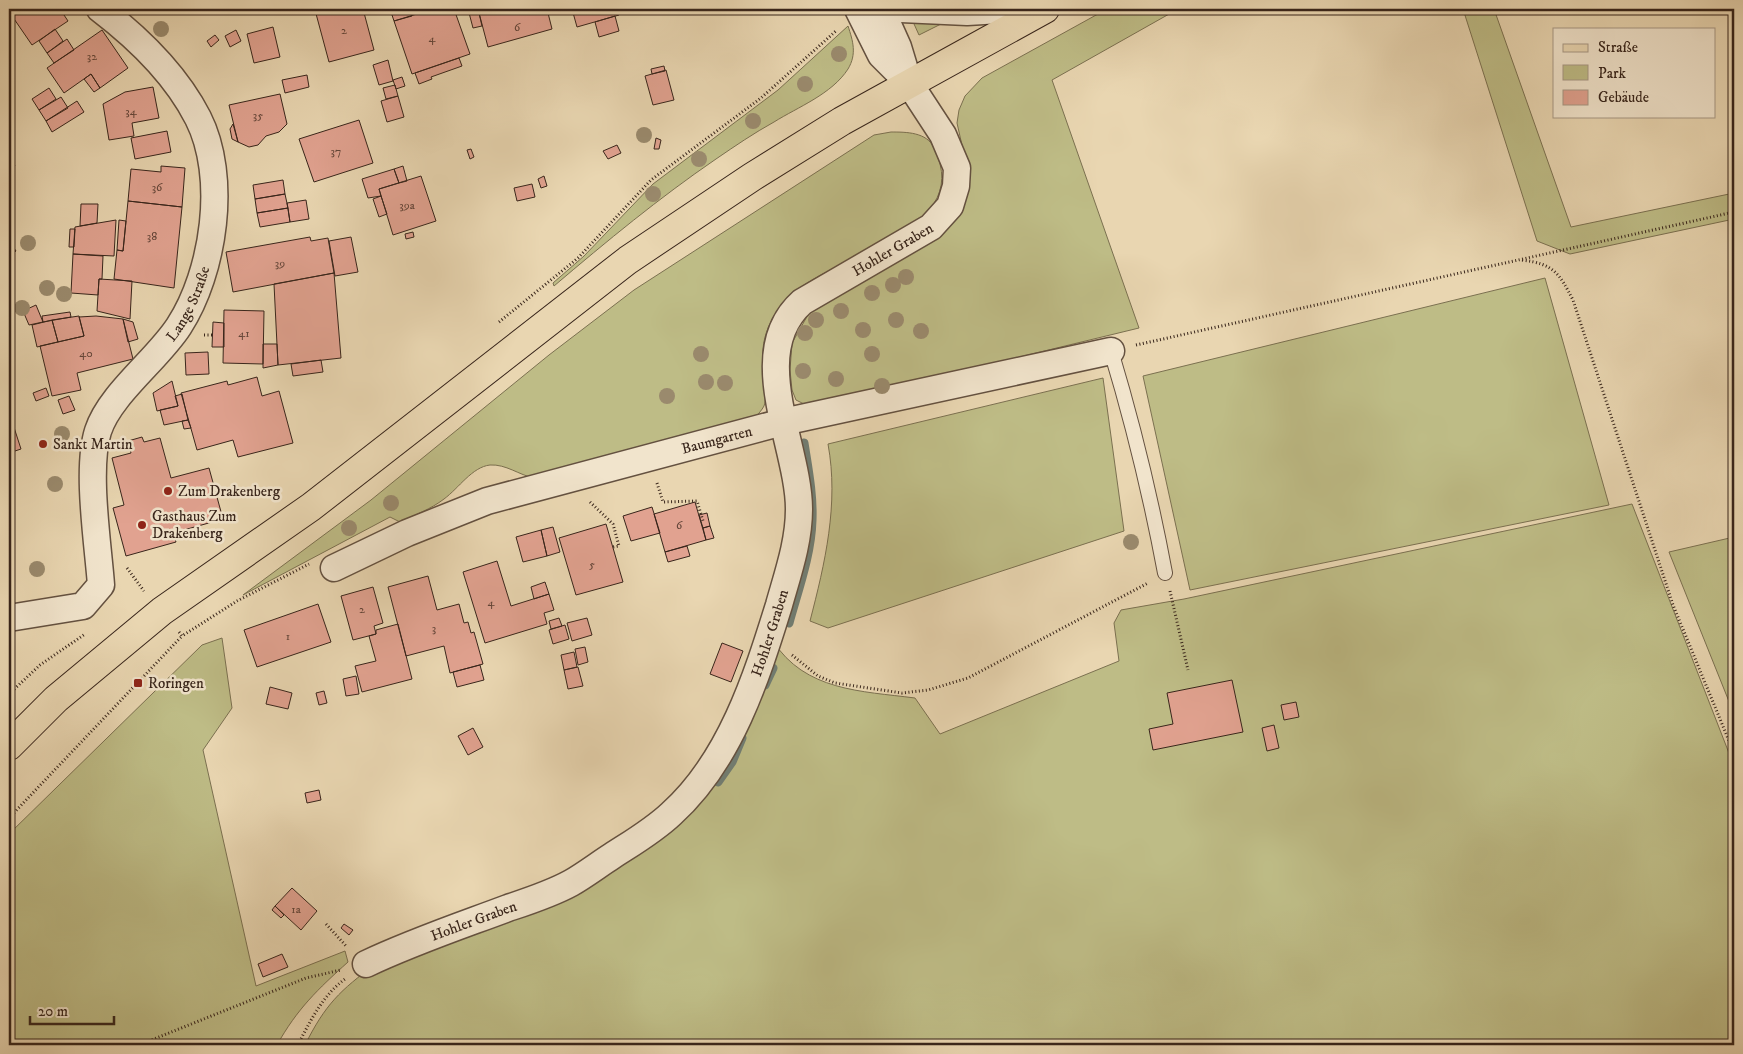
<svg xmlns="http://www.w3.org/2000/svg" width="1743" height="1054" viewBox="0 0 1743 1054" font-family="'IM FELL DW Pica',serif">
<style>
.green{fill:#bebc86;stroke:#7b7050}
.lines{fill:none;stroke-linecap:round;stroke-linejoin:round}
.stream{stroke:#717e74;stroke-width:9}
.building{fill:#e1a290;stroke:#38251b}
.service-casing{stroke:#645140;stroke-width:16}
.minor-casing{stroke:#645140;stroke-width:29}
.primary-casing{stroke:#38251b;stroke-width:30}
.path{stroke:#38251b;stroke-width:3;stroke-dasharray:1 2.5;stroke-linecap:butt}
.service{stroke:#f1e4cc;stroke-width:14}
.minor{stroke:#f1e4cc;stroke-width:26}
.primary{stroke:#e9d6b1;stroke-width:28}
.tree{fill:#9a8a6d}
.poi-dot{fill:#8f2418;stroke:#f1e4cc;stroke-width:2}
.labels{text-anchor:middle;dominant-baseline:central;stroke-width:5;stroke-linejoin:round;paint-order:stroke}
.number-label{font-size:12px;fill:#624438}
.street-label{font-size:15px;fill:#38251b;stroke:#f1e4cc}
.poi-label{font-size:15px;fill:#38251b;stroke:#f1e4cc;text-anchor:start}
</style>
<rect width="100%" height="100%" fill="#e9d6b1"/>
<filter id="stains"><feTurbulence type="fractalNoise" baseFrequency=".004" numOctaves="4"/><feColorMatrix values="0 0 0 0 .2 0 0 0 0 .09 0 0 0 0 .02 0 0 0 .5 -.17"/></filter>
<radialGradient id="worn" r=".72"><stop offset=".6" stop-color="#630" stop-opacity="0"/><stop offset="1" stop-color="#630" stop-opacity=".3"/></radialGradient>
<!-- green -->
<path class="green" d="M1107 9H1178L1052 80 1139 328 818 406 804 404 796 400 792 390 790 370 792 343 809 313 933 239 966 163 957 123 959 110 965 96 982 78Z
M1463 9H1494L1571 227 1734 193V219L1570 254 1537 241Z
M910 15 951 19 919 35Z
M848 26C853 41 857 54 848 69 832 94 798 107 774 122 754 133 735 146 716 159 659 198 607 241 554 286L553 283 584 256 653 184 778 90Z
M891 132C906 132 927 132 934 148 979 238 816 254 780 307 771 319 764 334 763 349 761 363 768 396 764 406 762 410 758 414 755 418L534 478C519 475 506 464 490 465 472 467 459 488 444 499 431 509 415 515 400 522L390 517 243 595 371 500 549 355 634 290 874 135Z
M1545 278 1609 505 1190 590 1143 376Z
M1103 378 1124 531 828 628 810 621C825 563 839 504 828 444Z
M1632 504 1734 766V1045H305C325 1005 340 990 376 964L653 839 773 641C805 691 861 691 915 698L940 734 1119 661 1114 623 1121 610 1184 599Z
M1734 537V714L1669 552Z
M222 638 232 708 203 750 256 986 345 951 348 962C318 989 297 1009 277 1045H9V834L202 645Z"/>
<g class="lines">
<!-- stream -->
<path class="stream" d="M789 623C798 590 811 555 812 520 813 494 808 469 804 443
M765 685 773 668
M718 782 732 762 742 738"/>
</g>
<!-- building -->
<path class="building" d="M17 9H60L68 21 32 45 10 13Z
M363 9 374 50 329 62 315 10Z
M390 9H410L412 16 394 21Z
M433 9H454L470 54 412 74 394 21Z
M468 9H478L482 26 473 28Z
M478 9H547L552 29 488 47Z
M572 9H618L619 15 577 27Z
M615 16 619 31 599 37 595 22Z
M273 27 280 57 254 63 247 34Z
M55 29 63 41 47 53 39 41Z
M102 30 128 68 100 88 91 74 64 93 47 68Z
M236 30 241 41 230 47 225 36Z
M215 35 219 40 211 47 207 41Z
M67 39 74 50 54 63 47 53Z
M459 58 462 66 431 77 432 79 419 84 415 73Z
M388 60 393 81 379 85 373 65Z
M664 66 665 71 652 74 651 69Z
M666 70 674 100 653 105 645 76Z
M91 74 100 88 94 92 84 79Z
M307 75 309 87 285 93 282 80Z
M402 77 405 86 396 89 393 80Z
M9 82 14 90 9 94Z
M395 85 398 96 386 99 383 88Z
M153 87 159 118 132 123 134 136 109 140 103 104 125 92Z
M49 88 56 99 39 110 32 99Z
M280 94 287 124 279 132 266 136 258 145 249 147 238 142 229 105Z
M398 96 404 117 387 122 381 101Z
M61 97 68 108 46 121 39 110Z
M77 101 84 112 52 132 46 121Z
M359 120 373 163 314 182 299 139Z
M233 124 238 142 232 139 230 129Z
M167 131 171 152 135 159 131 138Z
M656 138 661 140 659 149H654Z
M617 145 621 153 608 159 603 151Z
M471 149 474 157 470 159 467 150Z
M9 157 15 166 9 170Z
M161 166 185 168 182 207 128 201 131 169 161 172Z
M403 166 407 181 399 183 394 169Z
M394 169 399 183 379 189 381 196 368 198 362 179Z
M421 176 436 221 393 235 379 189Z
M544 176 547 186 541 188 538 179Z
M283 180 285 194 255 199 253 185Z
M532 184 535 197 517 201 514 188Z
M285 194 288 208 257 213 255 199Z
M381 196 387 214 379 217 373 199Z
M306 200 309 219 290 222 287 203Z
M128 201 182 207 174 288 114 279 117 250 123 251Z
M81 204H98L97 223 80 226Z
M288 208 290 222 260 227 257 213Z
M116 220 114 256 73 254 75 227Z
M119 220 126 221 123 251 117 250Z
M9 223 13 236 9 237Z
M70 229H75L74 247H69Z
M413 232 414 237 406 239 405 234Z
M310 237 311 241 328 238 334 273 233 292 226 252Z
M351 237 358 272 335 276 329 241Z
M9 241 16 251 9 256Z
M73 254 103 256 102 279H99L98 295 71 293Z
M334 273 341 358 278 365 274 284Z
M99 279 132 281 130 319 97 311Z
M36 305 43 322 29 325 23 311Z
M224 310 264 311 263 364 223 363Z
M70 312 71 317 43 322 42 316Z
M79 316 84 336 58 342 52 320Z
M96 316 123 319 133 359 77 373 81 390 52 396 40 346 84 336 79 317Z
M123 319 133 322 138 339 128 342Z
M52 320 58 342 37 347 32 325Z
M213 322 224 323V347H212Z
M263 344H277L278 365 263 368Z
M208 352 209 374 186 375 185 353Z
M321 360 323 372 293 376 291 364Z
M257 377 262 396 279 391 293 443 238 457 233 440 197 450 181 393 227 381 228 385Z
M172 381 178 406 157 411 153 393Z
M46 388 49 396 36 401 33 393Z
M182 394 188 420 164 425 160 410 178 406 175 396Z
M69 396 75 410 63 414 58 400Z
M9 412 21 449 9 453Z
M188 420 191 428 184 429 182 421Z
M142 437 144 442 160 438 171 478 209 468 223 519 173 533 176 542 126 556 113 508 124 505 112 458 131 453 128 441Z
M695 502 706 540 665 552 654 514Z
M652 507 660 533 631 541 623 516Z
M707 513 710 526 703 528 699 515Z
M606 524 623 582 576 595 559 538Z
M710 526 714 538 706 540 703 528Z
M553 527 560 552 547 556 541 530Z
M541 530 547 556 523 562 516 537Z
M687 546 690 556 668 562 665 552Z
M497 561 511 606 549 594 554 610 544 613 547 624 485 643 463 572Z
M428 576 437 610 459 604 464 623 468 622 471 633 474 632 483 664 450 673 444 646 406 656 388 587Z
M545 582 549 594 534 599 531 587Z
M373 587 383 623 374 626 376 634 353 640 341 596Z
M318 604 331 642 257 667 244 630Z
M559 618 562 626 551 629 549 621Z
M587 618 592 635 572 641 567 623Z
M398 624 412 679 362 692 355 666 376 661 369 636 376 634V630Z
M565 625 569 639 553 644 549 630Z
M722 643 743 651 731 682 710 674Z
M585 647 588 662 578 665 575 649Z
M574 652 577 667 564 670 561 655Z
M480 665 484 680 457 687 453 672Z
M578 667 583 686 568 689 564 670Z
M356 676 359 694 346 696 343 679Z
M1232 680 1243 732 1153 750 1149 729 1173 724 1167 693Z
M270 687 292 693 288 709 266 704Z
M324 691 327 703 319 705 316 693Z
M1296 702 1299 717 1284 720 1281 705Z
M1274 725 1279 748 1267 751 1262 728Z
M473 728 483 747 468 755 458 736Z
M319 790 321 800 307 803 305 793Z
M292 888 317 911 301 930 275 906Z
M275 906 284 915 281 918 272 910Z
M344 924 353 930 349 935 341 928Z
M282 954 288 967 263 977 258 964Z"/>
<g class="lines">
<defs>
<path id="service" d="M1111 351C1133 424 1151 498 1165 573"/>
<g id="minor">
<path d="M881 9 898 47 908 80"/>
<path d="M901 9 967 12 1018 9"/>
<path id="s1" d="M334 568 407 533 487 501 783 422 1111 351"/>
<path id="s2" d="M9 618 83 606 101 585C98 544 86 469 98 431 110 394 158 359 179 326 214 272 228 177 198 118 176 75 138 38 100 9"/>
<path id="s3" d="M366 964C412 942 460 926 508 908 529 901 551 894 571 883 585 875 598 865 612 856 632 843 653 831 671 814 730 761 756 679 779 605 788 573 799 542 799 509 799 446 745 353 802 302L931 227 950 206 956 186 957 168 943 135 909 83 881 55 858 9"/>
</g>
<path id="primary" d="M9 746 56 699 162 611 311 507 628 260 752 177 842 121 1045 9"/>
</defs>
<!-- service casing -->
<use href="#service" class="service-casing"/>
<!-- minor casing -->
<use href="#minor" class="minor-casing"/>
<!-- primary casing -->
<use href="#primary" class="primary-casing"/>
<!-- path -->
<path class="path" d="M1522 260C1554 264 1559 273 1573 300L1673 605 1734 753
M499 322 578 258 651 180 761 98 837 30
M204 335H213
M1136 345 1734 212
M657 483 663 502 697 501 703 521 701 522
M590 502 613 524 619 546 613 547
M127 568 144 591
M1170 591 1188 670
M179 632 182 636 237 601 309 564
M792 655 818 676 835 683 902 693 928 690 968 678 1148 583
M9 694 40 665 85 634
M9 818 182 636
M326 924 347 947
M139 1045 306 978 341 970
M298 1045C310 1021 323 995 345 979"/>
<!-- service -->
<use href="#service" class="service"/>
<!-- minor -->
<use href="#minor" class="minor"/>
<!-- primary -->
<use href="#primary" class="primary"/>
</g>
<!-- trees -->
<g class="tree">
<circle cx="161" cy="29" r="8"/>
<circle cx="839" cy="54" r="8"/>
<circle cx="805" cy="84" r="8"/>
<circle cx="753" cy="121" r="8"/>
<circle cx="644" cy="135" r="8"/>
<circle cx="699" cy="159" r="8"/>
<circle cx="653" cy="194" r="8"/>
<circle cx="28" cy="243" r="8"/>
<circle cx="906" cy="277" r="8"/>
<circle cx="893" cy="285" r="8"/>
<circle cx="47" cy="288" r="8"/>
<circle cx="872" cy="293" r="8"/>
<circle cx="64" cy="294" r="8"/>
<circle cx="22" cy="308" r="8"/>
<circle cx="841" cy="311" r="8"/>
<circle cx="816" cy="320" r="8"/>
<circle cx="896" cy="320" r="8"/>
<circle cx="863" cy="330" r="8"/>
<circle cx="921" cy="331" r="8"/>
<circle cx="805" cy="333" r="8"/>
<circle cx="701" cy="354" r="8"/>
<circle cx="872" cy="354" r="8"/>
<circle cx="803" cy="371" r="8"/>
<circle cx="836" cy="379" r="8"/>
<circle cx="706" cy="382" r="8"/>
<circle cx="725" cy="383" r="8"/>
<circle cx="882" cy="386" r="8"/>
<circle cx="667" cy="396" r="8"/>
<circle cx="62" cy="434" r="8"/>
<circle cx="55" cy="484" r="8"/>
<circle cx="391" cy="503" r="8"/>
<circle cx="349" cy="528" r="8"/>
<circle cx="1131" cy="542" r="8"/>
<circle cx="37" cy="569" r="8"/>
</g>
<!-- markers -->
<g class="poi-dot">
<circle cx="43" cy="444" r="5"/>
<circle cx="168" cy="491" r="5"/>
<circle cx="142" cy="525" r="5"/>
<rect x="133" y="678" width="10" height="10" rx="2.5"/>
</g>
<g class="labels">
<!-- number labels -->
<g class="number-label">
<text x="517" y="27">6</text>
<text x="344" y="30">2</text>
<text x="432" y="38">4</text>
<text x="92" y="56">32</text>
<text x="131" y="111">34</text>
<text x="258" y="115">35</text>
<text x="336" y="151">37</text>
<text x="157" y="187">36</text>
<text x="407" y="205">39a</text>
<text x="152" y="236">38</text>
<text x="280" y="263">39</text>
<text x="244" y="333">41</text>
<text x="86" y="353">40</text>
<text x="679" y="525">6</text>
<text x="592" y="564">5</text>
<text x="491" y="602">4</text>
<text x="362" y="609">2</text>
<text x="434" y="628">3</text>
<text x="288" y="636">1</text>
<text x="296" y="909">1a</text>
</g>
<!-- street labels -->
<g class="street-label">
<text stroke="none"><textPath href="#s3" startOffset="1000">Hohler Graben</textPath></text>
<text stroke="none"><textPath href="#s2" startOffset="415">Lange Straße</textPath></text>
<text stroke="none"><textPath href="#s1" startOffset="405">Baumgarten</textPath></text>
<text stroke="none"><textPath href="#s3" startOffset="551">Hohler Graben</textPath></text>
<text stroke="none"><textPath href="#s3" startOffset="116">Hohler Graben</textPath></text>
</g>
<!-- poi labels -->
<g class="poi-label">
<text x="53" y="444">Sankt Martin</text>
<text x="178" y="491">Zum Drakenberg</text>
<text x="152" y="516">Gasthaus Zum<tspan x="152" dy="17">Drakenberg</tspan></text>
<text x="148" y="683">Roringen</text>
</g>
</g>
<!-- margin -->
<rect width="1743" height="1054" fill="none" stroke="#e9d6b1" stroke-width="30"/>
<rect x="10" y="10" width="1723" height="1034" fill="none" stroke="#38251b" stroke-width="2.5"/>
<rect x="15" y="15" width="1713" height="1024" fill="none" stroke="#38251b"/>
<!-- legend -->
<rect x="1553" y="28" width="162" height="90" fill="#f1e4cc" stroke="#a79885"/>
<rect x="1563" y="44" width="25" height="8" fill="#e9d6b1" stroke="#a79885"/>
<text x="1598" y="52" font-size="15" fill="#38251b">Straße</text>
<rect x="1563" y="65" width="25" height="15" fill="#bebc86" stroke="#a79885"/>
<text x="1598" y="78" font-size="15" fill="#38251b">Park</text>
<rect x="1563" y="90" width="25" height="15" fill="#e1a290" stroke="#a79885"/>
<text x="1598" y="102" font-size="15" fill="#38251b">Gebäude</text>
<!-- scale -->
<path d="M30 1016v8h84v-8" fill="none" stroke="#38251b" stroke-width="2.5"/>
<text x="38" y="1016" font-size="15" fill="#38251b" stroke="#f1e4cc" stroke-width="4" paint-order="stroke">20 m</text>
<rect width="100%" height="100%" filter="url(#stains)"/>
<rect width="100%" height="100%" fill="url(#worn)"/>
</svg>
